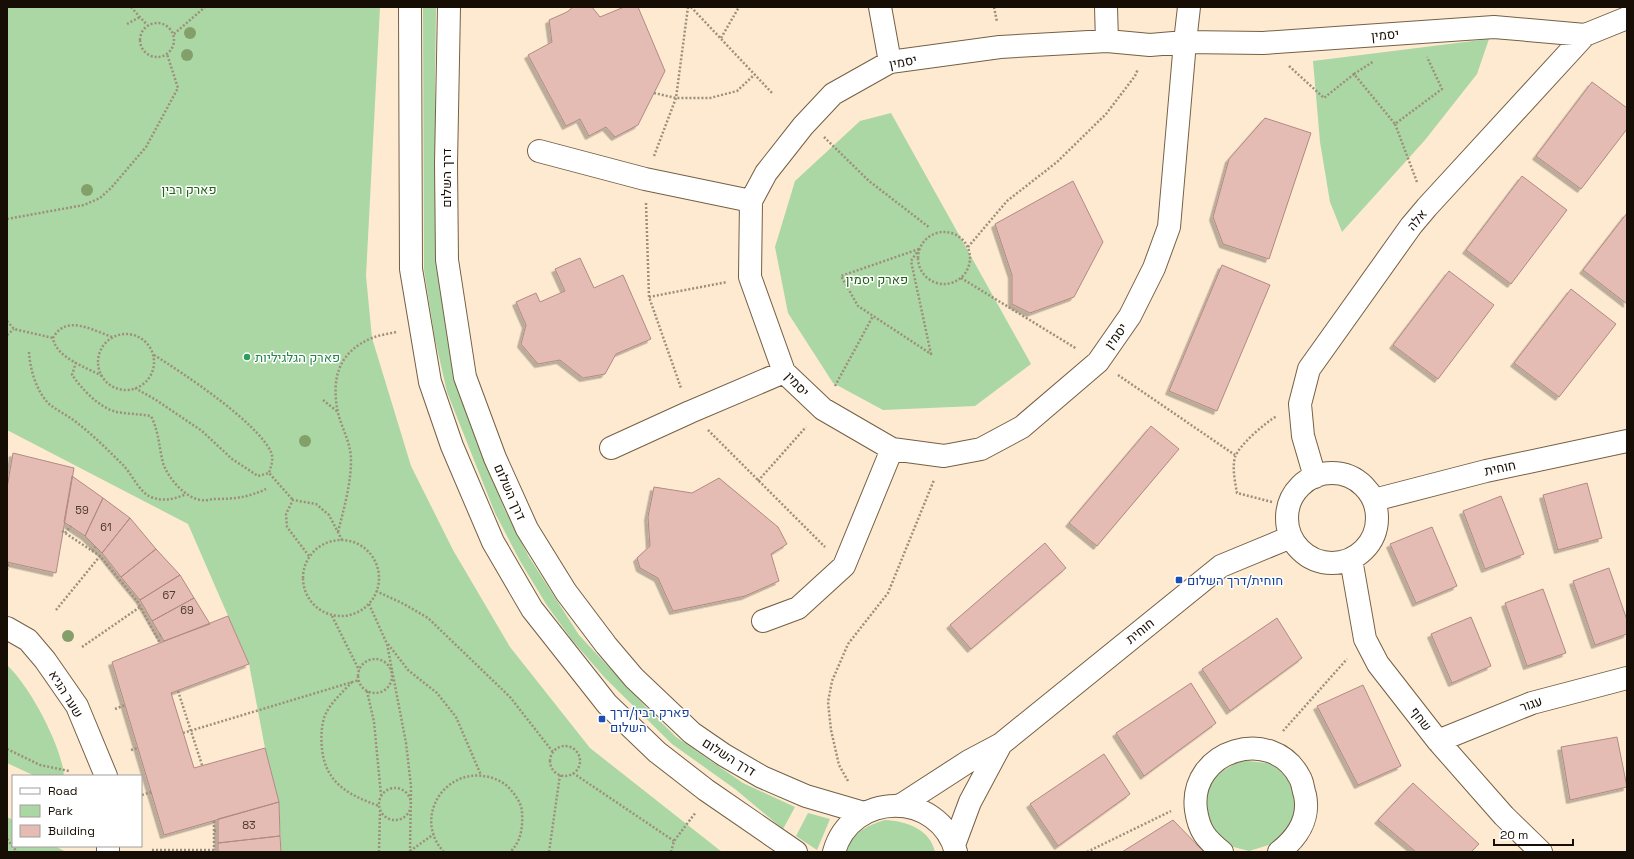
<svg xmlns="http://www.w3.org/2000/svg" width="1634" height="859" viewBox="0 0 1634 859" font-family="'Space Grotesk',Heebo,sans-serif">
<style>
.green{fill:#abd7a4}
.building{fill:#e5bcb4;stroke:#b18a83;filter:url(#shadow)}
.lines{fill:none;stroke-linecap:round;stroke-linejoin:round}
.minor-casing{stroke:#756044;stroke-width:24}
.path{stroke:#9d8f7c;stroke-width:2.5;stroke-dasharray:2 2;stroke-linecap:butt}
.minor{stroke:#fff;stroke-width:22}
.tree{fill:#83a06a}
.leisure-dot{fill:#2e9e5b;stroke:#fff;stroke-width:1.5}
.transit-dot{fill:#1a4fb4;stroke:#fff;stroke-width:1.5}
.labels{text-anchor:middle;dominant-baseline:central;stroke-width:3;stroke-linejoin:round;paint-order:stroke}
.number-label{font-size:11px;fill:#4a3a30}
.street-label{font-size:13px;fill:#160e04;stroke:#fff}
.park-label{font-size:13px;fill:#206315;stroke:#fff}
.leisure-label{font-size:13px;fill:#27864d;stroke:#fff;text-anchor:start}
.transit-label{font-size:13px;fill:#164399;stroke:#fff;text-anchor:start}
</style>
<defs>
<filter id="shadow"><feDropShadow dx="-3.5" dy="3.5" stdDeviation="0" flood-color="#0004"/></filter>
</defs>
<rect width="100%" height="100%" fill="#fdead1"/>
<!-- green -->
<path class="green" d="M7 7H380L366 276 372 338 411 466 453 550 510 647 590 748 722 852H281L279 802 265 748 249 664 188 524 7 430Z
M423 7H436L435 85 437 268 448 337 458 389 504 508 529 557 579 635 646 707 676 737 743 783 795 807 783 829 735 789 672 744 605 678 572 640 546 604 520 561 495 513 447 392 435 339 424 270Z
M1489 39 1477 74 1425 140 1342 232 1330 202 1320 142 1313 61Z
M891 113 1031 364 975 406 883 410 833 383 788 313 775 247 795 181 860 121Z
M7 665C29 685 62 746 64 776H35L7 763Z
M1240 760 1275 764 1299 794 1293 825 1275 843 1249 851 1222 844 1209 828 1200 798 1211 779Z
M808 813 830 819 817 850 796 836Z
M7 817 13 820V846H55L66 852H7Z
M885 820C906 821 930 829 935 852H846C851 833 868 825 885 820Z"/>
<!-- building -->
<path class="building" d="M573 7H592L600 17 624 7H638L665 71 638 125 615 137 606 127 589 136 580 119 566 126 528 55 552 42 549 20 567 12Z
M1592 82 1627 108V129L1581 189 1536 156Z
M1265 118 1311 133 1269 259 1223 244 1213 217 1229 159Z
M1522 176 1567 210 1511 284 1466 250Z
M1073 181 1103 242 1074 297 1030 313 1012 304V275L995 224Z
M1627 213V304L1583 270Z
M580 258 594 288 623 275 651 339 616 354 605 374 583 378 560 360 538 364 521 344 526 325 516 302 536 293 540 302 565 291 555 269Z
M1222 265 1270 285 1217 411 1169 391Z
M1449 271 1494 305 1438 379 1393 345Z
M1571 289 1616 324 1559 397 1514 363Z
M1151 426 1179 449 1097 546 1069 523Z
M13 453 74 468 56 573 7 562V488Z
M72 476 103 498 85 536 64 522Z
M719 478 778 527 787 544 771 554 779 581 745 596 673 611 658 578 640 568 637 558 650 546 648 517 654 487 692 493Z
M1587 483 1602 538 1558 550 1543 495Z
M1501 496 1524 554 1485 569 1463 511Z
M103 498 130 518 102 553 85 536Z
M130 518 156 549 121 577 102 553Z
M1432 527 1457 586 1416 603 1390 544Z
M1045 543 1066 568 971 649 950 625Z
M156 549 180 575 140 600 121 577Z
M1609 568 1627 620V634L1595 645 1573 581Z
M180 575 194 598 152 621 140 600Z
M1543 589 1566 653 1527 666 1505 603Z
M194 598 210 624 164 641 152 621Z
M228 616 249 664 171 693 194 768 265 748 279 802 164 835 112 662Z
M1471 617 1491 666 1452 683 1431 634Z
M1277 618 1302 658 1230 711 1202 669Z
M1191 683 1216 723 1144 776 1116 733Z
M1363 685 1401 766 1358 785 1317 706Z
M1617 737 1627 787 1570 800 1561 747Z
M1104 754 1130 794 1058 846 1030 804Z
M1413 783 1479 844 1471 852H1416L1378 820Z
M279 802 280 836 218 843V819Z
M1173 820 1204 852H1122Z
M280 836 281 852H218V843Z"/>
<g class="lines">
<defs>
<path id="minor" d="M410 7 411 269 430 382 452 446 493 542 532 609 607 704 657 752 706 790 796 852
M449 7 446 164 447 260 465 377 495 458 527 529 566 592 606 645 634 678 692 733 724 755 762 777 806 796 864 813
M880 7 890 62
M1106 7 1107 41
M1189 7 1185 42 1169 227 1154 268 1130 316 1098 362 1022 427 981 449 944 456 892 449 823 409 784 372 750 277 751 201 766 173 803 126 833 94 890 62 1000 47 1107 41 1150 45 1185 42 1263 43 1494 27 1585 35
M539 151 645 179 751 201
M611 448 690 412 784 372
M1287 518a45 45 0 1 1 90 0a45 45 0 1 1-90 0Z
M1315 477 1303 436 1300 404 1309 369 1411 226 1427 207 1585 35 1627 18
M1374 500 1486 471 1627 441
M1351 559 1365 639 1378 664 1438 741 1504 816 1541 852
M763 621 798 608 844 566 892 449
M7 628 28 640 45 660 77 706 106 776
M1438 741 1532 703 1627 678
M901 805 969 761 1001 744 1221 566 1291 537
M954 845 970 802 1001 744
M108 846V852
M834 852C851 791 939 790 956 852
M1222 852C1206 839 1199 831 1196 810 1188 750 1273 724 1300 778 1303 783 1303 790 1305 795 1310 819 1297 838 1279 852"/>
</defs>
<!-- minor casing -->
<use href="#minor" class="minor-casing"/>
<!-- path -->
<path class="path" d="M131 7 147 25
M691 7 773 94
M994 7 997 22
M140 40a17 17 0 1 1 34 0a17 17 0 1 1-34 0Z
M127 24 140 17
M174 34 205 7
M721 38 739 7
M1289 66 1324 98 1354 74 1395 124 1442 89 1427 57
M1354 74 1374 61
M654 93 676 98H710L737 91 754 75
M1395 124 1417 182
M824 137 869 181 930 228
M654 156 676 98 688 7
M646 203 649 297 681 388
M7 219 84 205 100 198 111 188 146 147 178 88 167 54
M918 258a26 26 0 1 1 52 0a26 26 0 1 1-52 0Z
M968 247 1007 201 1057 162 1106 114 1135 76 1138 69
M919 249 911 261 931 354 858 306 841 276Z
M961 278 1077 349
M649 297 727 282
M7 321 14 329 53 338
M98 362a28 28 0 1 1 56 0a28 28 0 1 1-56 0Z
M7 335 14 329
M29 352C30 369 36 390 48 403 56 410 67 415 76 422 93 435 108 450 123 465 132 474 139 492 151 497 164 502 175 499 186 494
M154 355C183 373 257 422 271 452 274 459 271 466 269 473
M76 362 72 375C82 389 99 408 117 412 128 414 139 414 151 416 159 432 159 447 163 463 168 478 185 498 201 500 206 501 211 499 216 499 235 499 249 497 266 489
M1118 375 1235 455
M102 376C86 367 56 358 53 338 66 314 92 330 112 337
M835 386 873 316
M135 388 156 400 202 431 232 459 258 476 269 473 293 500
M323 400 338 412
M708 430 825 547
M758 481 806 427
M1272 502 1237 493C1235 482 1232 468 1235 457 1239 445 1266 422 1277 416
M62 531 100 556 137 601 160 643
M338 532C344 508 351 484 351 460 351 443 342 429 338 413 331 379 338 352 372 338 379 335 388 334 396 332
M65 533 71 526
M303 578a38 38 0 1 1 76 0a38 38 0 1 1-76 0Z
M92 551 95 547
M309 556 287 527 286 514 293 500 316 504 329 515 342 540
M106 565 110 563
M7 570 8 563
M376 591 404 604 428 618 510 697 553 752
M369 604 387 644 406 743 411 786 410 852
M56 610 100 556
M332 616 359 670
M156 637 161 635
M388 644 408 670 437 693 456 717 481 775
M82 647 140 607
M358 676a17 17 0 1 1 34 0a17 17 0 1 1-34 0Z
M352 682C343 692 328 705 324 718 321 729 321 739 322 749 326 784 349 795 379 806
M178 691 202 765
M367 691 374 722 381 795
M115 709 125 705
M1283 731 1347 659
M183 733 359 680
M550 761a15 15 0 1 1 30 0a15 15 0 1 1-30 0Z
M7 749 40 765 69 771
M131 750 138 748
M573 773 674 841
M848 781 839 765 831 730 828 702 832 681 848 644 888 593 934 480
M379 804a16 16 0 1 1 32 0a16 16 0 1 1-32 0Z
M142 795 151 792
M214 821V850
M214 831 218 830
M7 839 17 852
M152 850H214
M410 851 434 834
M379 852 380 811
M444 852C412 818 445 766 489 777 497 779 505 783 510 789 516 796 522 804 522 813 523 827 521 842 510 852
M549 852 560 775
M671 852 674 841 696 812
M1087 852 1171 811"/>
<!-- minor -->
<use href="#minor" class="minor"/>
</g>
<!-- trees -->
<g class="tree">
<circle cx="190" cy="33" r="6"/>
<circle cx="187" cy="55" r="6"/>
<circle cx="87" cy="190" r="6"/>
<circle cx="305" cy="441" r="6"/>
<circle cx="68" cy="636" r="6"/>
</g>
<!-- markers -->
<circle class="leisure-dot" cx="247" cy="357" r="4"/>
<g class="transit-dot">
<rect x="1175" y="576" width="8" height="8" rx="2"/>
<rect x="598" y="715" width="8" height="8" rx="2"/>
</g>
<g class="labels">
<!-- number labels -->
<g class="number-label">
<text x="82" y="510">59</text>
<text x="106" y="527">61</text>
<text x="169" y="595">67</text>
<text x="187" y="610">69</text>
<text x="249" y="825">83</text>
</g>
<!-- street labels -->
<g class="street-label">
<text transform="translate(1385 35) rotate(-5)">יסמין</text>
<text transform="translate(903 62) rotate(-11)">יסמין</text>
<text transform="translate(446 178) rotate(-90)">דרך השלום</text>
<text transform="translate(1417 220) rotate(-50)">אלה</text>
<text transform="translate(1116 336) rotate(-54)">יסמין</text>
<text transform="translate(797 384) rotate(46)">יסמין</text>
<text transform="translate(1500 468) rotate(-12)">חוחית</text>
<text transform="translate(510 492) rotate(66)">דרך השלום</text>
<text transform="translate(1140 631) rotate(-39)">חוחית</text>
<text transform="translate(66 694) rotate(58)">שער הגיא</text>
<text transform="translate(1531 704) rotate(-19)">עגור</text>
<text transform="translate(1421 719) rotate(52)">שחף</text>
<text transform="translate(729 757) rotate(32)">דרך השלום</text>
</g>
<!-- park labels -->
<g class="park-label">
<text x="189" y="189">פארק רבין</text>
<text x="877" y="279">פארק יסמין</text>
</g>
<!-- leisure labels -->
<g class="leisure-label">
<text x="255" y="357">פארק הגלגיליות</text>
</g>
<!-- transit labels -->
<g class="transit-label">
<text x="1187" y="580">חוחית/דרך השלום</text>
<text x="610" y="712">פארק רבין/דרך<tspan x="610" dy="15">השלום</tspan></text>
</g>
</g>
<!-- border -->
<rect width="1634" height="859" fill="none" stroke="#160e04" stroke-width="16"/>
<!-- legend -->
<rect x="12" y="775" width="130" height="72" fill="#ffffff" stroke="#a29f9b"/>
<rect x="20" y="788" width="20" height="6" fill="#ffffff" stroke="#a29f9b"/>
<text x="48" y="795" font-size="12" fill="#160e04">Road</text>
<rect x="20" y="805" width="20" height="12" fill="#abd7a4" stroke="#a29f9b"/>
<text x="48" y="815" font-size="12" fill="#160e04">Park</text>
<rect x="20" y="825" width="20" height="12" fill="#e5bcb4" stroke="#a29f9b"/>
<text x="48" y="835" font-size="12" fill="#160e04">Building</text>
<!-- scale -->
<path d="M1494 839v6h79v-6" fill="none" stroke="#160e04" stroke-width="2"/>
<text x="1500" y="839" font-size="12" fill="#160e04" stroke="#ffffff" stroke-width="3" paint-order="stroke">20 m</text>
</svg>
